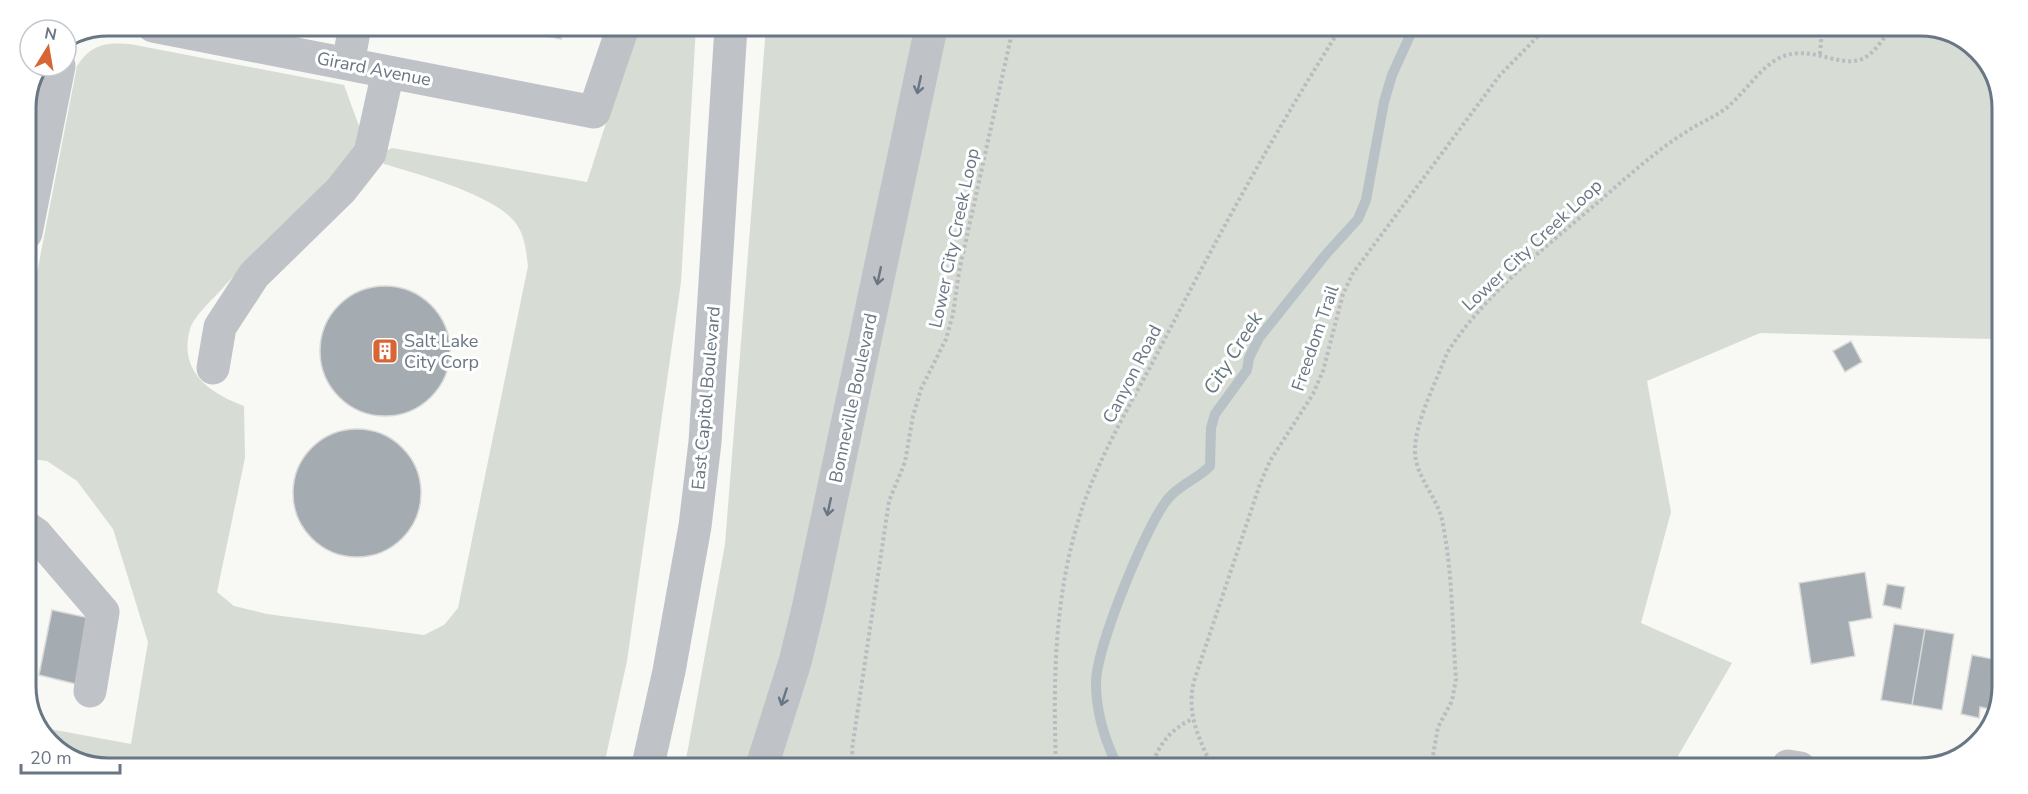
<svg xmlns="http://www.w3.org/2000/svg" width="2028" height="794" viewBox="0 0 2028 794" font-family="'Nunito Sans',sans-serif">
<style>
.green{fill:#d7dcd5}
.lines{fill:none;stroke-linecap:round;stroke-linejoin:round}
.stream{stroke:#b8c1c6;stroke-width:10}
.building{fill:#a4acb2;stroke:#d9d9d8;stroke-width:1.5}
.path{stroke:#babcbf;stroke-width:4;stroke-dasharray:3 3;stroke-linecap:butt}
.minor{stroke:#bfc3c7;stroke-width:33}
.oneway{stroke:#697684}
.labels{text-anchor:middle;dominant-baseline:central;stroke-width:6;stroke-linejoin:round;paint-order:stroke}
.street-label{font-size:18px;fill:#697684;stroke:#fff}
.poi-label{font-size:18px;fill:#697684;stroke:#fff;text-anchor:start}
.water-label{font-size:20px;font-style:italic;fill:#65777f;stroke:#fff}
.rim{fill:none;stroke:#697684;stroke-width:3}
</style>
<rect width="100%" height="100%" fill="#f8f8f5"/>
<!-- green -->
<path class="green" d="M637 27H696L681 282 627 661 604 765 81 764 43 736 39 727 131 744 148 642 113 529 77 481 47 461 26 458V330L77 66C91 44 106 42 130 44L344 85 363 137 362 151C314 196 265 240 221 290 212 300 194 316 190 329 178 371 209 393 244 406L245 458 217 592 234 606 267 614 424 635 444 625 458 608 528 266C526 251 525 235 515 222 492 194 418 174 384 164L382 153 392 148 587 182Z
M766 27 1947 30 1985 58 2002 102 2001 329 1992 339 1760 333 1647 381 1671 512 1641 623 1732 663 1671 768 685 765 725 544Z"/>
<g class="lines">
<!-- stream -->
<path class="stream" d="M1118 767C1105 741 1096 712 1096 683 1096 648 1145 528 1167 500 1178 485 1198 479 1210 466L1211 428 1215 414 1247 370 1249 358 1259 338 1327 253 1358 219 1366 200 1384 102 1392 75 1413 29"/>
</g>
<!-- building -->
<path class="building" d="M500 26 563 27 561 39Z
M320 351a65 65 0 1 1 130 0a65 65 0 1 1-130 0Z
M1851 341 1862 362 1845 372 1833 351Z
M293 493a64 64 0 1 1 128 0a64 64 0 1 1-128 0Z
M1865 572 1872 618 1849 622 1855 656 1811 664 1799 583Z
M1887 584 1905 587 1901 609 1883 605Z
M52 610 94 619 80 685 39 675Z
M1894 624 1925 629 1912 705 1881 700Z
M1925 629 1954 634 1942 710 1912 705Z
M1972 655 1998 660V705L1995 704 1994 710 1980 707 1979 718 1961 714Z"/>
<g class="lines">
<!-- path -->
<path class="path" d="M1820 54 1822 30
M853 766 852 749 889 501 905 462 913 416 921 389 946 339 953 314 959 272 1013 28
M1056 766C1053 682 1054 597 1080 515 1097 460 1129 407 1156 356 1213 245 1273 134 1340 29
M1151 767C1160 743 1170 730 1192 719
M1212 767C1199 738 1186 714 1194 681L1260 484 1270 461 1313 394 1323 371 1343 294 1353 273 1500 75 1545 29
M1431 767 1438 727 1452 701 1456 679C1452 627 1453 572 1442 520 1437 496 1413 474 1415 448 1416 420 1437 380 1447 353 1483 296 1540 252 1590 209 1621 183 1652 153 1686 132 1699 123 1713 118 1725 109 1743 95 1755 74 1774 61 1806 40 1837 69 1862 59 1874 54 1882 40 1890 30"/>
<!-- minor -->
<path class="minor" d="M153 26 594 112 623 27
M348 64 355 26
M26 233 59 66
M213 368 220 327 254 275 341 190 370 153 388 72
M26 527 36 534 103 612 90 691
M648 765 669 671 695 526 705 442 731 27
M762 766 795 662 808 609 931 28
M1788 766 1800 768"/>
</g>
<!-- one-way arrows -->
<defs><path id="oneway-shaft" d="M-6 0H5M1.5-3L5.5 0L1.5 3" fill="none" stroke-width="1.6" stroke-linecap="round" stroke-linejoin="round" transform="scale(1.5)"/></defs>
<g class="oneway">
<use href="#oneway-shaft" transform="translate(919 85) rotate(102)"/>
<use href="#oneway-shaft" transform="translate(879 276) rotate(102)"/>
<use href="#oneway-shaft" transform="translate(829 507) rotate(102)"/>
<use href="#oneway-shaft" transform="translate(784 697) rotate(108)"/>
</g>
<!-- icons -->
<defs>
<symbol id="building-square" viewBox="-11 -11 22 22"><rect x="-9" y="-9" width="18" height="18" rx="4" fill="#d86635" stroke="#fff"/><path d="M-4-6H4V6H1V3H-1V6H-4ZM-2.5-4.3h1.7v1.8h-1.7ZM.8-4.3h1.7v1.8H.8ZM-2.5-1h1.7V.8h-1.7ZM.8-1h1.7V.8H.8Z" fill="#fff"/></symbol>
</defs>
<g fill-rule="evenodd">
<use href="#building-square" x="370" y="336" width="30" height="30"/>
</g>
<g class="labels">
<!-- street labels -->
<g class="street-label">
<text transform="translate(374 69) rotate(11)">Girard Avenue</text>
<text transform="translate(954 238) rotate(-78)">Lower City Creek Loop</text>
<text transform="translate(1532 245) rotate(-43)">Lower City Creek Loop</text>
<text transform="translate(1315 338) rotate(-71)">Freedom Trail</text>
<text transform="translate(1132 374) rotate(-63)">Canyon Road</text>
<text transform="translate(706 398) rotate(-85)">East Capitol Boulevard</text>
<text transform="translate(853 398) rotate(-78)">Bonneville Boulevard</text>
</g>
<!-- poi labels -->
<g class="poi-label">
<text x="404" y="341">Salt Lake<tspan x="404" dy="21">City Corp</tspan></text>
</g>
<!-- water labels -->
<g class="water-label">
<text transform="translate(1233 353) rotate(-58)">City Creek</text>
</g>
</g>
<!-- crop -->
<path d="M0 0H2028V794H0ZM108 36H1920A72 72 0 0 1 1992 108V686A72 72 0 0 1 1920 758H108A72 72 0 0 1 36 686V108A72 72 0 0 1 108 36Z" fill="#fff" fill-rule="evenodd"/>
<path class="rim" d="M108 36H1920A72 72 0 0 1 1992 108V686A72 72 0 0 1 1920 758H108A72 72 0 0 1 36 686V108A72 72 0 0 1 108 36Z"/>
<!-- north arrow -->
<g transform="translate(48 48) rotate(11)"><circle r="28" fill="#ffffff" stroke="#c3c8ce" stroke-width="1.5"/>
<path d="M0-4.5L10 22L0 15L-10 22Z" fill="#d86635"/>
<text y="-9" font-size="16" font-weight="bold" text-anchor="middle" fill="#697684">N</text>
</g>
<!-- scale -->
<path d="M21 764v9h99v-9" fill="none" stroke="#697684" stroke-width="3"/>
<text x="30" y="764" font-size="18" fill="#697684" stroke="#ffffff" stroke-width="4.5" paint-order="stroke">20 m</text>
</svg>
